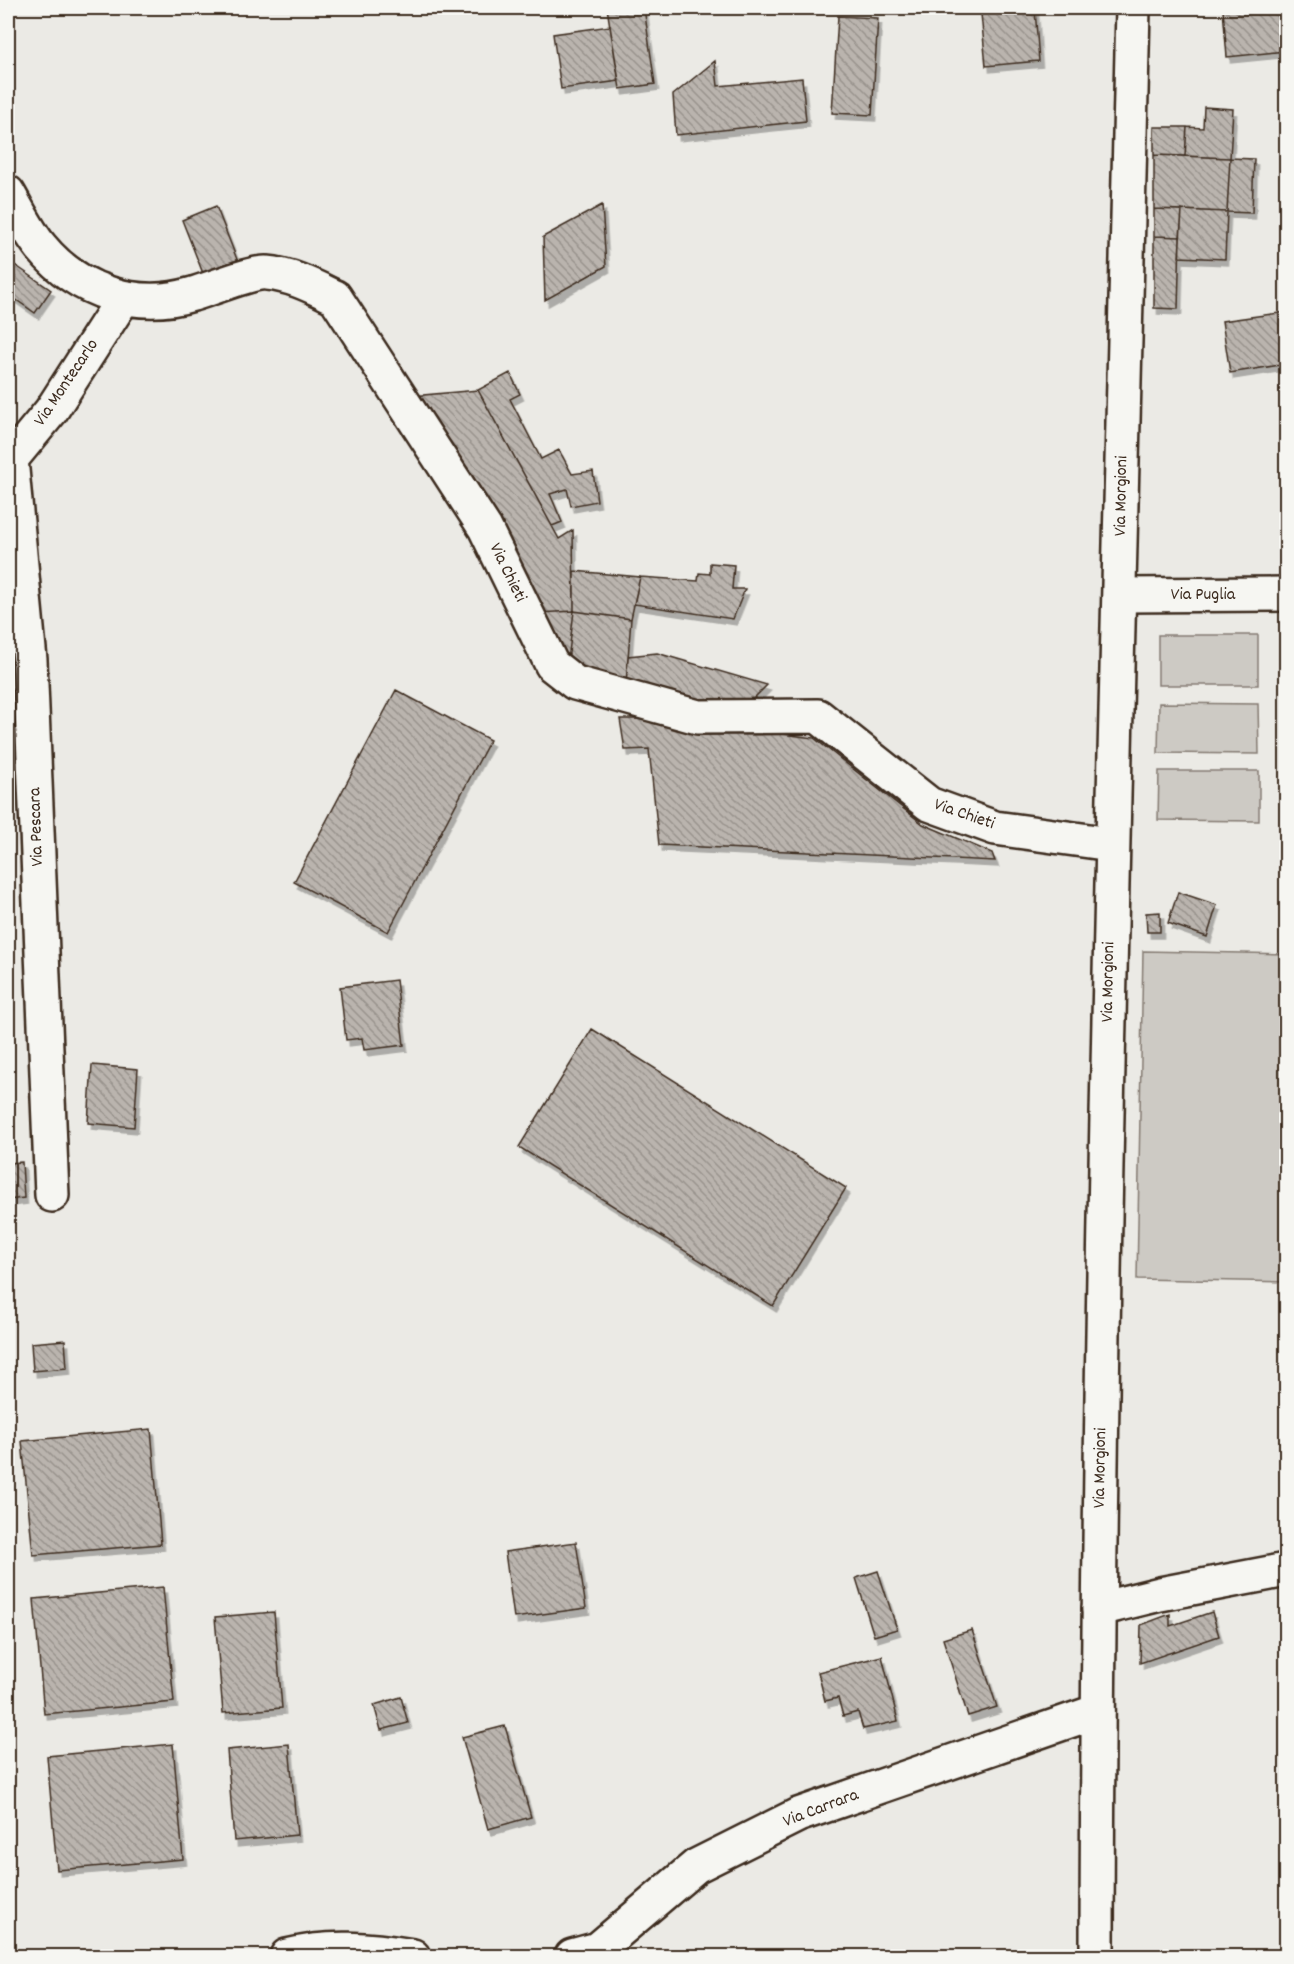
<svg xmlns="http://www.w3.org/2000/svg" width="1294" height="1964" viewBox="0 0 1294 1964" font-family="Dekko,sans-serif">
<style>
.park{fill:#cdcac4;stroke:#847a71;stroke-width:1.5}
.building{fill:url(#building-back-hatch);stroke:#3b2a1e;stroke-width:1.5;filter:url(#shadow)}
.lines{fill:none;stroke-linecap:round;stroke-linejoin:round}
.minor-casing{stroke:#3b2a1e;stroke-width:38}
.major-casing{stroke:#3b2a1e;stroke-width:38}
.minor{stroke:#f6f6f2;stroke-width:33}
.major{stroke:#f6f6f2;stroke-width:33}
.labels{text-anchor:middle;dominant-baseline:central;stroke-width:4.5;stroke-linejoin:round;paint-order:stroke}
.street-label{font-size:18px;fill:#3b2a1e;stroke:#f6f6f2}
</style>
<defs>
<pattern id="building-back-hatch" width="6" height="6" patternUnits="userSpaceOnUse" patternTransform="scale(1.5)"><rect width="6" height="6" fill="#bab4ae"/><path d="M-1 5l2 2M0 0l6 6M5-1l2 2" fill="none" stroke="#98938d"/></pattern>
<filter id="shadow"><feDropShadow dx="3.5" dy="6" stdDeviation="0" flood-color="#0004"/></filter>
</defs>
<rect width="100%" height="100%" fill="#ebeae5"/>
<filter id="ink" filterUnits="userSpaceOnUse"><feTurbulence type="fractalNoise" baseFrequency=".0167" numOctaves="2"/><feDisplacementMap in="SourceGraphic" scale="12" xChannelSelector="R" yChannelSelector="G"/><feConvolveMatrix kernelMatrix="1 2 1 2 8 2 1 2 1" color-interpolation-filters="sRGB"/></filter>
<g filter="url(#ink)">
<!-- park -->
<path class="park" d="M1158 635H1258V685H1158Z
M1159 703 1258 704 1259 754 1158 753Z
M1159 771H1259V821L1158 820Z
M1143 951 1286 954V1282L1137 1279Z"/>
<!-- building -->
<path class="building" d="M607 8H644L655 84 620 89Z
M1252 8H1286V51L1227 57 1223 10Z
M1035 9 1039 61 986 66 981 14Z
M838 16 878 18 872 115 832 113Z
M610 26 619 81 561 89 553 34Z
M715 61 718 86 802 78 806 121 676 135 673 95Z
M1204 107 1233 109 1230 158 1185 156 1187 127 1203 128Z
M1154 127H1187L1185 156 1154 155Z
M1154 155 1230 158 1227 212 1154 209Z
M1230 158 1254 159 1252 213 1227 212Z
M602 205 606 266 545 300 543 237Z
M216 206 240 267 206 281 182 220Z
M1154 209 1182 210 1180 237 1154 236Z
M1182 210 1227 212 1225 259 1179 257Z
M1154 236 1180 237 1178 309 1154 308Z
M15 265 51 290 35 313 8 294V276Z
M1286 312V364L1230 373 1222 321Z
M510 373 520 394 510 399 541 459 559 450 572 474 593 471 597 501 571 506 567 489 550 494 562 522 552 526 478 390Z
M478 390 559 539 573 530 574 611 539 613 413 396Z
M710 563 734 565 732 589H745L733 619 634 604 640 577 698 581 699 573 710 574Z
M574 571 640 577 631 619 574 611Z
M574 611 568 661 539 613Z
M574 611 631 619 626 685 568 661Z
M657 653 767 685 750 702 701 704 626 685 628 656Z
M396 690 490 740 388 932 294 882Z
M620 719H663L814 738 923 824 992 853 995 861 659 845 649 749 625 750Z
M1178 892 1217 905 1207 937 1168 923Z
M1160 912V932H1147L1146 913Z
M396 980 404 1045 364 1050 362 1038 346 1040 340 987Z
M592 1029 846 1188 773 1306 519 1147Z
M92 1065 138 1069 134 1127 88 1123Z
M22 1162 24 1198 8 1200V1163Z
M65 1340 67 1368 33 1371 31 1343Z
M151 1429 161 1544 33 1555 22 1441Z
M576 1542 586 1608 514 1618 505 1552Z
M878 1571 897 1629 874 1636 856 1578Z
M163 1587 174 1702 44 1714 34 1599Z
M274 1612 282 1708 223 1713 215 1617Z
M1212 1612 1219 1636 1140 1663 1141 1625 1170 1614V1626Z
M972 1630 997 1707 968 1716 943 1639Z
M882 1656 898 1721 863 1729 858 1712 843 1716 838 1698 825 1701 818 1672Z
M401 1697 408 1723 381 1730 374 1705Z
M505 1726 531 1817 488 1829 462 1737Z
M173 1744 183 1859 57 1870 47 1756Z
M289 1744 297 1835 234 1841 227 1750Z"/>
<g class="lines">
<defs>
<path id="minor" d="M8 193C18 210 28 231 41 247 78 292 137 311 193 294 208 290 254 271 267 273 291 275 314 287 335 297L485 528 552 665 575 683 698 717 818 716 929 804 995 828 1111 844
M11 459 30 660 52 1195
M8 463 51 411 123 299
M1120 595 1286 594
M1099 1609 1160 1594 1286 1570
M287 1956C329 1945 371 1949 413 1956
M572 1956 598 1949 696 1866 798 1815 1098 1711"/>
<path id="major" d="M1097 1956C1098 1307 1118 657 1133 8"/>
</defs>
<!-- minor casing -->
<use href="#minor" class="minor-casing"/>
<!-- major casing -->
<use href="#major" class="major-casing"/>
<!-- minor -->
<use href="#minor" class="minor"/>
<!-- major -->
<use href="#major" class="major"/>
</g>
</g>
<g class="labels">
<!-- street labels -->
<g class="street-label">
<text transform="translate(67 383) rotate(-56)">Via Montecarlo</text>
<text transform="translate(1122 496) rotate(-89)">Via Morgioni</text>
<text transform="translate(507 573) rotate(64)">Via Chieti</text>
<text x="1203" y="595">Via Puglia</text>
<text transform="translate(964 815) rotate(19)">Via Chieti</text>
<text transform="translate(37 827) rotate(-92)">Via Pescara</text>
<text transform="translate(1109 982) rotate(-89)">Via Morgioni</text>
<text transform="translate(1101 1468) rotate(-89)">Via Morgioni</text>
<text transform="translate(821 1809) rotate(-21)">Via Carrara</text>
</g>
</g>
<!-- margin -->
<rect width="1294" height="1964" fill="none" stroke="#f6f6f2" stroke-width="30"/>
<rect x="15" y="15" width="1264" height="1934" fill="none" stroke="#3b2a1e" stroke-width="2" filter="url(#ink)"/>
</svg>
